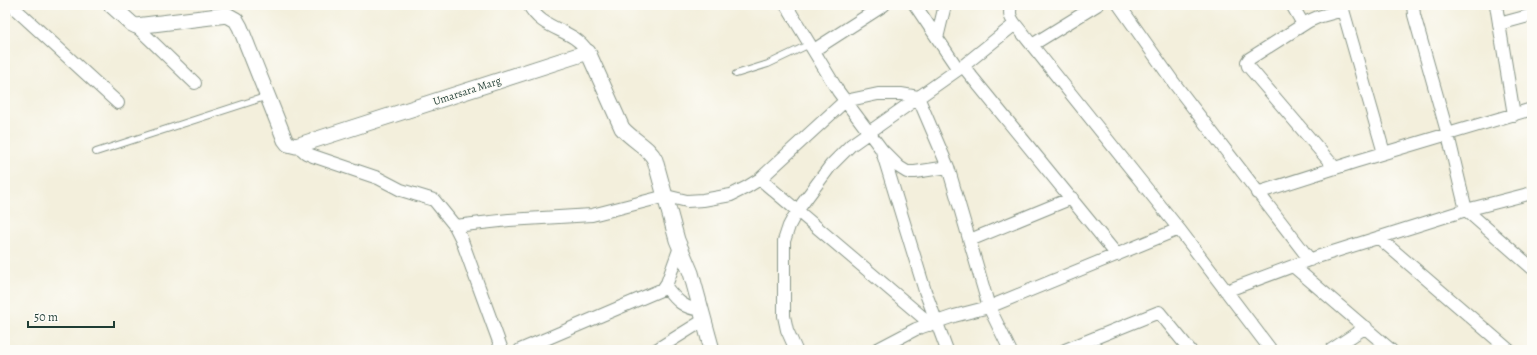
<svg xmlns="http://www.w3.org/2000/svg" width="1537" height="355" viewBox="0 0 1537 355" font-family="Alegreya,serif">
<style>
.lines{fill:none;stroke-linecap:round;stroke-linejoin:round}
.service-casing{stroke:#899688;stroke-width:8}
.minor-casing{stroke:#899688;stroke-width:14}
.tertiary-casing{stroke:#899688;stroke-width:17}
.service{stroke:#fff;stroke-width:6}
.minor{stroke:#fff;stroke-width:12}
.tertiary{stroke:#fff;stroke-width:15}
.labels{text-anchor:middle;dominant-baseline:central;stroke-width:3.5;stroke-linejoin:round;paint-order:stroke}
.street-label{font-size:11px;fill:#1f3d34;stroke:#fdfcf7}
</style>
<rect width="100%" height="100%" fill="#fdfcf7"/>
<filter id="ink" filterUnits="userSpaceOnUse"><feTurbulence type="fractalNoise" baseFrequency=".025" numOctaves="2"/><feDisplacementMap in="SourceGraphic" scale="8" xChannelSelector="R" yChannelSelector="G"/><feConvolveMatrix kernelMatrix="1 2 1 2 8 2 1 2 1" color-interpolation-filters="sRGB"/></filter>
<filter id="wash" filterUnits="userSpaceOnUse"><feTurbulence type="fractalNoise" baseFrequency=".012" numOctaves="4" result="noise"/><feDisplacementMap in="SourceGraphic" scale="16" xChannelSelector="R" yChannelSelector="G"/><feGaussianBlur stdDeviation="0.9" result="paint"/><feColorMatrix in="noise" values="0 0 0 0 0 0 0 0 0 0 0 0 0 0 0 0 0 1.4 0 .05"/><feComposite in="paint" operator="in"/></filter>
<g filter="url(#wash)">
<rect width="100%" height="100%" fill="#f3efdc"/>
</g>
<g filter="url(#ink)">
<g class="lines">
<defs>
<path id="service" d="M736 74 768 64 810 44
M96 152 268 96"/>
<path id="minor" d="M11 5 118 103
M529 5C543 32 572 27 588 52
M786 5 838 91 882 150 899 167 907 172H915L948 167
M915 5 958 69
M1011 5C1009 14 1010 17 1015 24L1179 229 1271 350
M1119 5 1174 83 1310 260
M1292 5 1303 24
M1344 5 1343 10 1384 153
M1413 5 1414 15 1448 135 1466 210 1532 268
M1496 5 1514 115
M1499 24 1532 15
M136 26 195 83
M937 38 945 5
M1032 45 1097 5
M814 50 884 5
M963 66 1117 255
M918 97 948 167 989 307 1010 350
M298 146 306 153 313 156 378 178 401 190 434 200 455 226 461 238 502 350
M882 151 925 291 947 350
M1335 168 1248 66 1247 62 1249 59 1309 21 1318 17 1343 10
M760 179 926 320 929 325
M1257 193 1354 162 1532 109
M455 226 509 220 592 215 666 196 687 201 703 200 731 195 747 187 760 179 845 101 878 94H901L918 97
M1379 238 1509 350
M970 240 1072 198
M1293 266 1391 350
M666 287C676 300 684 309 702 310
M1226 291 1317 257 1466 210 1532 193
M520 350 663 289 667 283 680 247
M656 350 704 320
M796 350 787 330 784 316V241L789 226 797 211 831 165 851 145 963 66 1015 24
M876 350 916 329 954 316 989 307 1179 229
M1065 350 1159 312 1190 350
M1331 350 1366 327"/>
<path id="tertiary" d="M111 5 132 24 136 26 227 15 236 20 240 27 285 140 288 144 296 146 588 52 622 128C632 140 649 147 655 160L677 240 691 273 712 350"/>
</defs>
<!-- service casing -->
<use href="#service" class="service-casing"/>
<!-- minor casing -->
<use href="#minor" class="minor-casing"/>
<!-- tertiary casing -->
<use href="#tertiary" class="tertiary-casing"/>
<!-- service -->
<use href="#service" class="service"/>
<!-- minor -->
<use href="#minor" class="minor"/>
<!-- tertiary -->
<use href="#tertiary" class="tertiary"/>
</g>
</g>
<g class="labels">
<!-- street labels -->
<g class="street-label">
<text transform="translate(467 91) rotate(-18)">Umarsara Marg</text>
</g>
</g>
<!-- margin -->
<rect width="1537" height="355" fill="none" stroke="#fdfcf7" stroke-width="20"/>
<!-- scale -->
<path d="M28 321v6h86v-6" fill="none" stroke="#1f3d34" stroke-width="2"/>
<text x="34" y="321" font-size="12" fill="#1f3d34" stroke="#fdfcf7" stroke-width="3" paint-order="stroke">50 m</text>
</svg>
